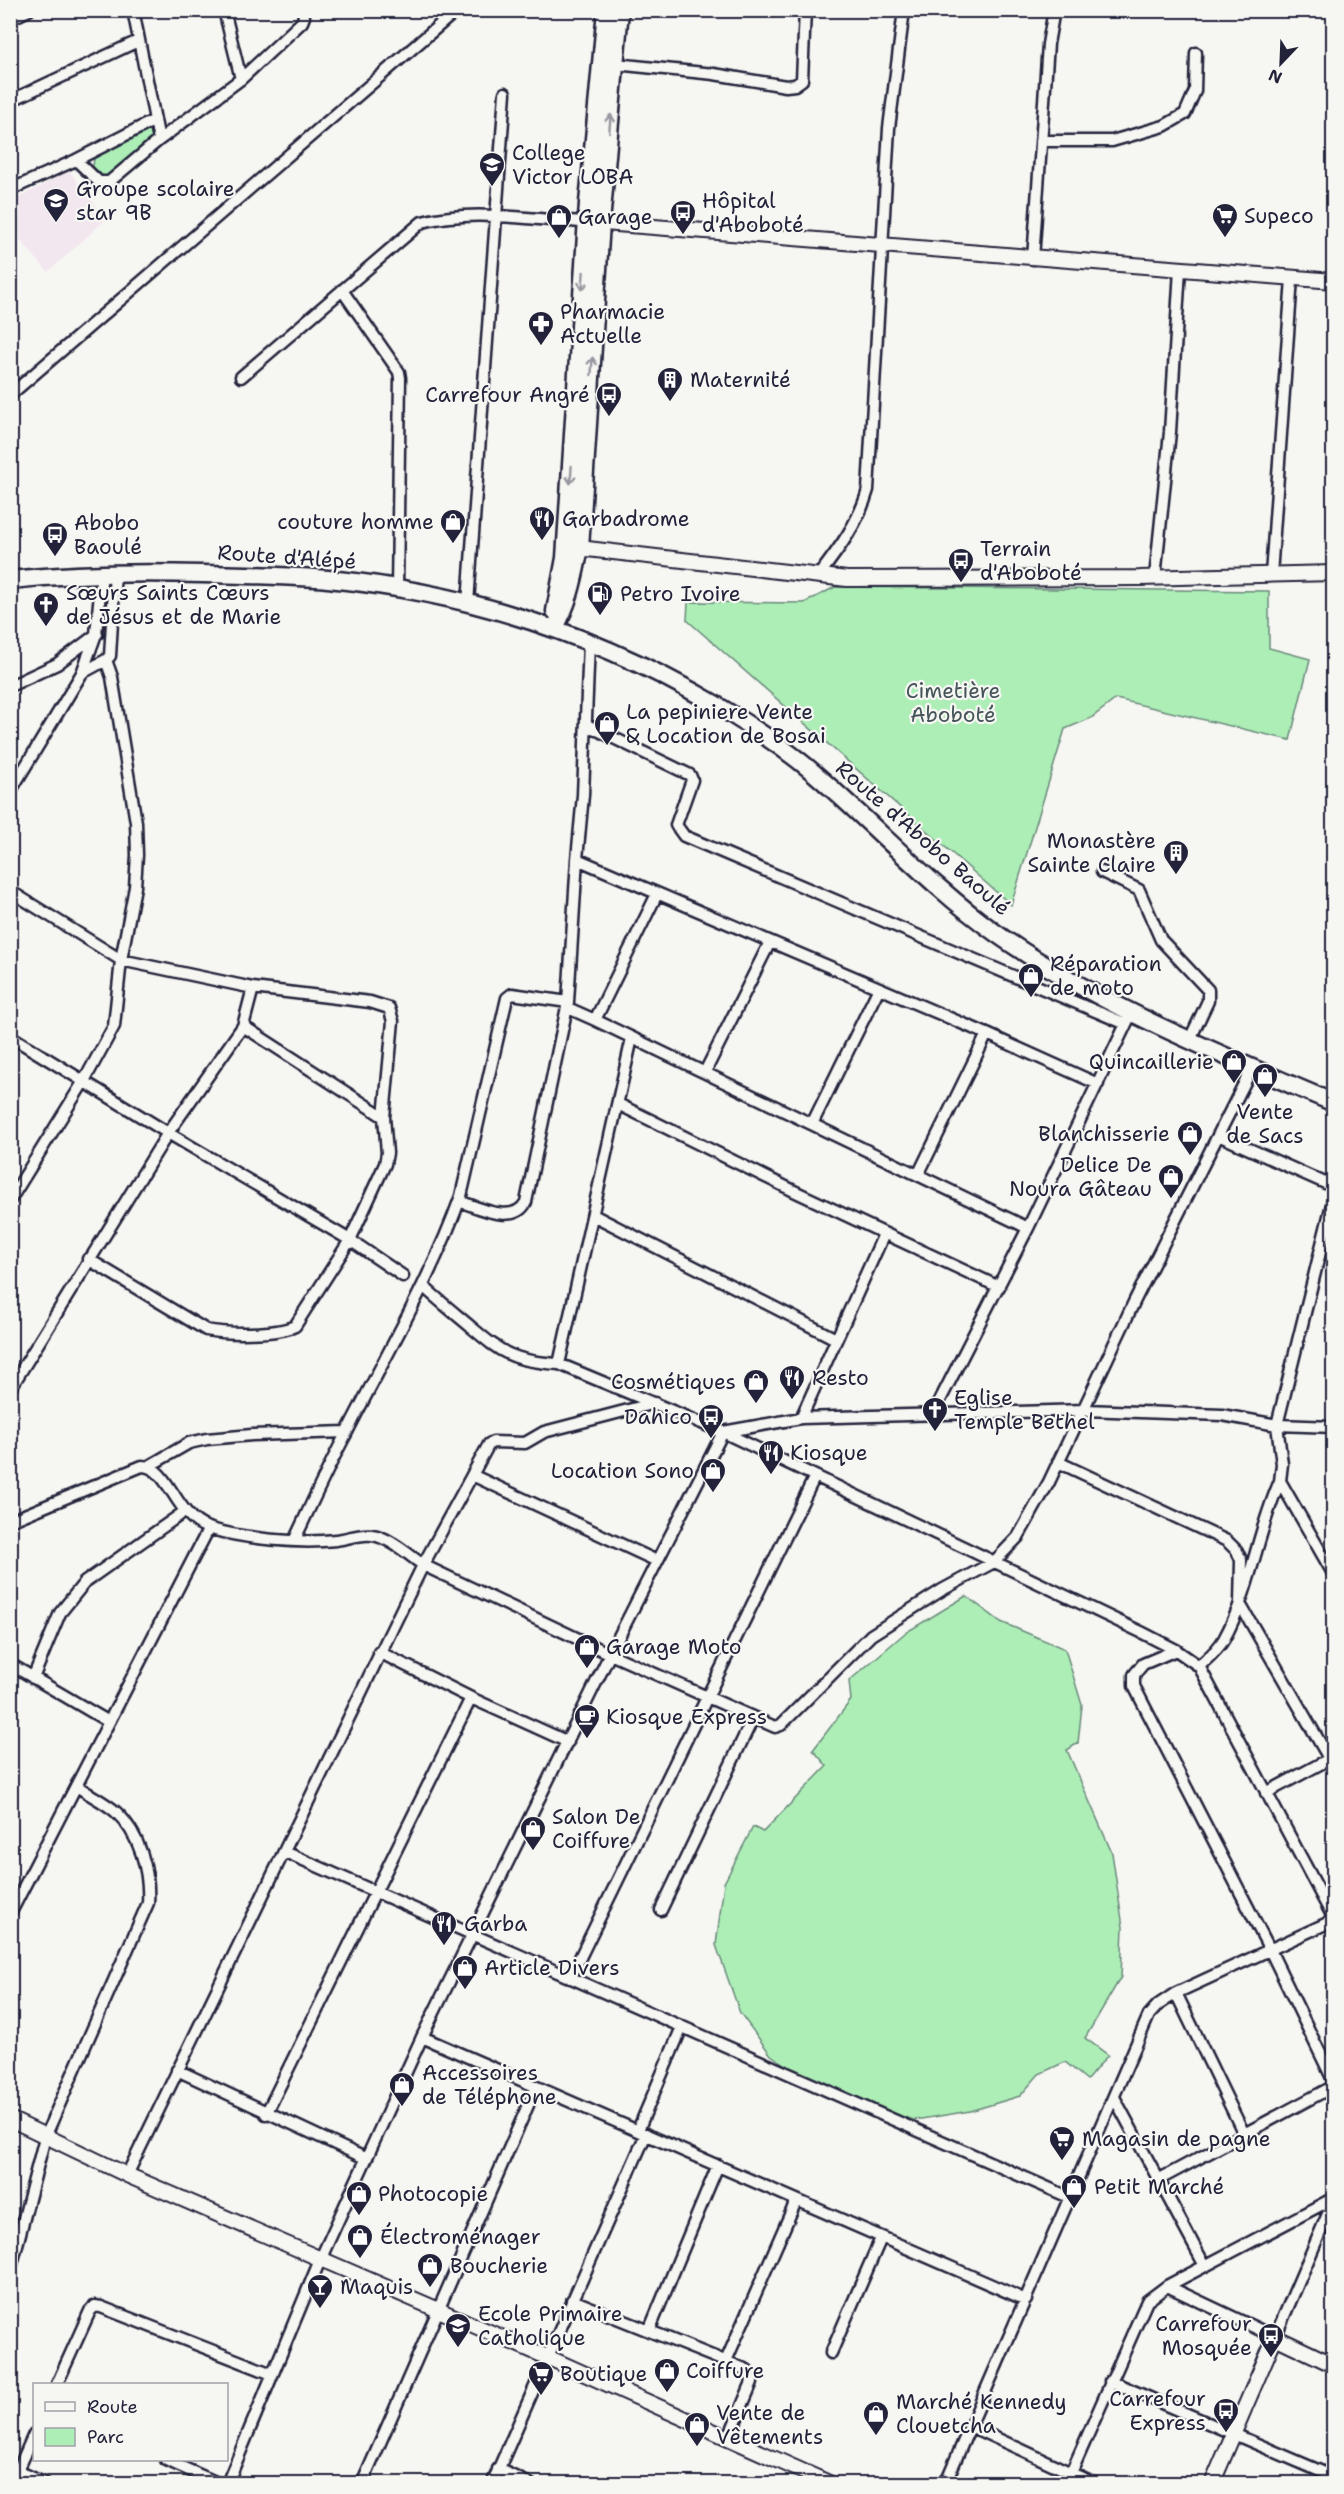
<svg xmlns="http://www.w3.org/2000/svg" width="1344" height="2494" viewBox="0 0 1344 2494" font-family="'Shantell Sans',sans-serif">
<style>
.built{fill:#f2e6ef}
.green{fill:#adeeb7;stroke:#688879;stroke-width:1.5}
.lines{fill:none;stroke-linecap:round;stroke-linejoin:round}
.minor-casing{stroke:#22223b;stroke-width:15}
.tertiary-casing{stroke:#22223b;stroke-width:18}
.secondary-casing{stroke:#22223b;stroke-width:21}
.minor{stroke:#f6f6f2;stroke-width:10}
.tertiary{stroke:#f6f6f2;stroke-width:14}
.secondary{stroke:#f6f6f2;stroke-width:16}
.oneway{stroke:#9797a0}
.labels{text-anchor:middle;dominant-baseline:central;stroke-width:4.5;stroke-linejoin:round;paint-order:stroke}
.poi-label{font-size:21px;fill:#22223b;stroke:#f6f6f2;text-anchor:start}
.street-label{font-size:21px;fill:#22223b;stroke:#f6f6f2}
.park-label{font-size:21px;fill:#45555a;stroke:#f6f6f2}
</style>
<rect width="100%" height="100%" fill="#f6f6f2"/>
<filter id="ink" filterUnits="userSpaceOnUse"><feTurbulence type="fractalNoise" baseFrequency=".0167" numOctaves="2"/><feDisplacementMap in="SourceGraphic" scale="12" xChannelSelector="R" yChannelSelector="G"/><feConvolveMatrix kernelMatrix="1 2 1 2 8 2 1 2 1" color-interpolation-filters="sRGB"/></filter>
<g filter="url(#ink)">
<!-- built -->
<path class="built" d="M69 171 106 219 48 272 11 229V202Z"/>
<!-- green -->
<path class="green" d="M150 126 154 140 107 180 93 167 94 158Z
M835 587 1269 591V648L1310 659 1290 740 1116 699 1091 718 1065 729 1011 905 687 620 688 602 804 603Z
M966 1596 1001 1622 1065 1649 1082 1705 1078 1743 1067 1750 1112 1853 1123 1927 1121 1977 1085 2038 1108 2055 1087 2080 1065 2062 1039 2074 1020 2096 970 2111 915 2120 842 2104 771 2055 740 2013 716 1945 724 1883 753 1827 763 1832 827 1766 813 1750 851 1700 849 1681 905 1633Z"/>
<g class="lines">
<defs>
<path id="minor" d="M133 10 159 140
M224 10 241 79
M10 19 29 10
M615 64 714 74 786 86 795 85 802 80 805 10
M10 101 138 41
M1041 141H1112L1164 126 1185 114 1195 91 1196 53
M76 160 99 182H109L159 140 241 79 302 22 304 17 303 10
M10 190 76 160 153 121
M1033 259 1048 44 1054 10
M342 290 399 372 400 378 397 589
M241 377 422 222C476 208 532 221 587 222
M10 395 457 10
M819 575C839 549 859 522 868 490L889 128 904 10
M1271 575 1292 278
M1155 578 1170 432 1180 269
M468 603 505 93
M589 642 583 795 577 859 987 1034 1098 1084
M82 673 106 660
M10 686 57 664 97 634
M587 725 690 775 692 780 676 825 684 836 1126 1024
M10 792 82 673 96 634 102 572
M1102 872 1139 890 1161 940 1208 990V1001L1190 1039
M10 891 121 960 253 988 243 1026 384 1117 387 1153 385 1164 350 1240 295 1326C276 1335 226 1334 206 1330L88 1259
M657 894 595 1020 1028 1228
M253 988 370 1002 389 1008 393 1021 384 1117
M568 1008 595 1020
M10 1036 168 1133 350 1240 403 1276
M705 1072 770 942
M618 1104 794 1191 999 1287
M812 1124 879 988
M1218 1135 1334 1187
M918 1175 987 1034
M1334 1196 1277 1425 1282 1464 1280 1481 1334 1575
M10 1200 84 1081 114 1026 121 960 135 887 137 855 136 822 112 677 106 660 110 656 115 572
M459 1201C477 1207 514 1226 526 1202L568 1002 577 859
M593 1215 836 1339
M423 1286C435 1297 447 1307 459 1317 498 1349 505 1361 559 1364L723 1432 1141 1632 1176 1650 1199 1666 1334 1919
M559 1364 632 1038
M10 1389 168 1133 243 1026
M934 1412 1028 1228 1128 1020
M801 1418 884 1234
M1058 1462 1227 1541 1237 1551 1241 1560 1240 1604 1334 1767
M149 1466 189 1443 207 1439 252 1435 346 1432
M472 1475 657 1561
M10 1521 142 1466C169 1466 175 1517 208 1528 243 1539 300 1544 336 1540 347 1539 361 1533 372 1535 389 1537 409 1555 423 1565L489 1444 493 1442 525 1443 544 1432 655 1403
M294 1541C311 1505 327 1469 346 1434 386 1355 431 1279 461 1196L507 998 512 994 568 1002
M1176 1650 1143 1664 1134 1675V1686L1270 1950 1334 2082
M379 1652 471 1698 568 1742
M10 1664 109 1722
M1199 1666C1208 1658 1218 1650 1224 1639 1251 1590 1257 1532 1280 1481
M33 1678 60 1613 85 1582 184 1512
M1266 1793 1333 1757
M285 1852 1071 2198
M661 1910 753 1718
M10 1914 209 1528
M570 1978 815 1476
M1176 1993 1244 2134
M422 2037 1026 2300
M177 2070 365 2158
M1114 2097 1205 2266
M266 2114 471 1698
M638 2130 682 2027
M127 2175 423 1565 610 1654 775 1727 781 1725 871 1635 942 1590 994 1562 1018 1537 1049 1482 1135 1300 1252 1068
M1158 2180 1334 2086
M10 2272 45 2137 148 1903C150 1872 140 1834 116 1812 105 1802 89 1795 77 1786
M1167 2286 1275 2337 1334 2200
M572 2300 747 2370 751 2375 752 2382 729 2437
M649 2331 718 2165
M831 2353 881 2238
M726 2361 796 2201
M1110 2381 1334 2477
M57 2384 90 2311 95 2306 101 2307 272 2374
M970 2426 1095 2484
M166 2460 220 2484
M498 2469 530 2484
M18 2471 46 2484
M1071 2473 1147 2301 1167 2286 1334 2198
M12 2484 34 2434
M227 2484 320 2260 422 2037 610 1654 723 1432 801 1418 1085 1410 1222 1415 1277 1425 1334 1427
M362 2484 536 2087
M492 2484 646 2134
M945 2484 1149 2015 1158 2005 1176 1993 1334 1920"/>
<path id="tertiary" d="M591 222 1334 281
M570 547 847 579 1140 578 1334 573
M10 2119 127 2175 547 2357 831 2484
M1212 2484 1275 2337 1334 2365"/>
<path id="secondary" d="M10 580C75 573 138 572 202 574 244 575 286 575 328 579 466 592 598 635 718 706 751 726 785 748 814 773 876 826 931 887 997 934 1096 1004 1222 1055 1334 1103
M555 611 565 558 588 203 606 10
M555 627C570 602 574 576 580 548L601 223 620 10"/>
</defs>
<!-- minor casing -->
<use href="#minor" class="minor-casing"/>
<!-- tertiary casing -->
<use href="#tertiary" class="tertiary-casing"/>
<!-- secondary casing -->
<use href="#secondary" class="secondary-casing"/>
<!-- minor -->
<use href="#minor" class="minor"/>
<!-- tertiary -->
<use href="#tertiary" class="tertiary"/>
<!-- secondary -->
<use href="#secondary" class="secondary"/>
</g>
<!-- one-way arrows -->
<defs><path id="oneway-shaft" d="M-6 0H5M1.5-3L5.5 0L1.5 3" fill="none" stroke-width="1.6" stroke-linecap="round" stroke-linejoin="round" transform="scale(1.5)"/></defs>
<g class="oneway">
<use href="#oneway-shaft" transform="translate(610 123) rotate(-85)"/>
<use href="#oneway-shaft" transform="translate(583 281) rotate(94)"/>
<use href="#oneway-shaft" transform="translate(592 366) rotate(-86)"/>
<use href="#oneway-shaft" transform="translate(571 475) rotate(94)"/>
</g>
</g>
<!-- icons -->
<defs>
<symbol id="school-pin" viewBox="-11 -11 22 30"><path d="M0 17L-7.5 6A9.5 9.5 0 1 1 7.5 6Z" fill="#22223b" stroke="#f6f6f2"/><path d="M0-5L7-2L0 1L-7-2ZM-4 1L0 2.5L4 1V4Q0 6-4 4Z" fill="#fff"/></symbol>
<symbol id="bus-pin" viewBox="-11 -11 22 30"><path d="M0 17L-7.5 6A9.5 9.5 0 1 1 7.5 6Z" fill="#22223b" stroke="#f6f6f2"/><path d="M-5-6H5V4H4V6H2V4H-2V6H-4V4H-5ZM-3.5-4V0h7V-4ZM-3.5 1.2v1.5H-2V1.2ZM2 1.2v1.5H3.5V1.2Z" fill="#fff"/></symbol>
<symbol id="supermarket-pin" viewBox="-11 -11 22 30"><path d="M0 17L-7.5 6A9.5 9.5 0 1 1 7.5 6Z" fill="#22223b" stroke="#f6f6f2"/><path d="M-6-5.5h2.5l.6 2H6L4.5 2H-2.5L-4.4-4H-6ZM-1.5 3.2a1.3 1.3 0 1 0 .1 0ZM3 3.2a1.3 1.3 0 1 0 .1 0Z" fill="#fff"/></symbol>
<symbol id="shop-pin" viewBox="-11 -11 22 30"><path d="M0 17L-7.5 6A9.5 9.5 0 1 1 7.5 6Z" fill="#22223b" stroke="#f6f6f2"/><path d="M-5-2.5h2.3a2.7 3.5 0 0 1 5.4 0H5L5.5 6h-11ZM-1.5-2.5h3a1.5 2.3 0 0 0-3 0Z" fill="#fff"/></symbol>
<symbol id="pharmacy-pin" viewBox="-11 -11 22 30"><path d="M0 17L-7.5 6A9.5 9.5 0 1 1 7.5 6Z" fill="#22223b" stroke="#f6f6f2"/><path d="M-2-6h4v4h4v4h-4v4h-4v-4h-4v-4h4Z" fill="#fff"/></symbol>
<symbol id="building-pin" viewBox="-11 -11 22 30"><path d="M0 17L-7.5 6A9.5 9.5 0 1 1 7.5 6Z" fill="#22223b" stroke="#f6f6f2"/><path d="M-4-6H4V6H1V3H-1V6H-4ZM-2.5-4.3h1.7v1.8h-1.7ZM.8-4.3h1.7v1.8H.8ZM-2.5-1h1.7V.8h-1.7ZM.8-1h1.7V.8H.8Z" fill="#fff"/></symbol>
<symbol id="restaurant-pin" viewBox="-11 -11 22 30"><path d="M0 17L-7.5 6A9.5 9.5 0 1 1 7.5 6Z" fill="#22223b" stroke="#f6f6f2"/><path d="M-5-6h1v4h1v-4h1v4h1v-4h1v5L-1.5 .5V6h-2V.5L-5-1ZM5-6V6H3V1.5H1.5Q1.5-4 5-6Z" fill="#fff"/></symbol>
<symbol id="fuel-pin" viewBox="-11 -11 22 30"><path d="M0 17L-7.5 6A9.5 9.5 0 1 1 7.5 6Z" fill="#22223b" stroke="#f6f6f2"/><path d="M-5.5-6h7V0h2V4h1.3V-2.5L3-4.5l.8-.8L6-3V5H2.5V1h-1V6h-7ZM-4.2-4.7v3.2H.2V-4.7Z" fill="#fff"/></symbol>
<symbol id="church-pin" viewBox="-11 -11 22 30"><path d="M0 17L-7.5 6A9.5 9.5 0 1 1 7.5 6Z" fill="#22223b" stroke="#f6f6f2"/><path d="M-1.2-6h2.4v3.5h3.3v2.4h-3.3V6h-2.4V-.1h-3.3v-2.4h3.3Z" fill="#fff"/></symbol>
<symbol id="cafe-pin" viewBox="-11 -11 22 30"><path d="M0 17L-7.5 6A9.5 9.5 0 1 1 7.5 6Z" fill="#22223b" stroke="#f6f6f2"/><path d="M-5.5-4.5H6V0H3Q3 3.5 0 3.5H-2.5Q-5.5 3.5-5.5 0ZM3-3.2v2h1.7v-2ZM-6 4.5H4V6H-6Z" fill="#fff"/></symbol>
<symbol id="bar-pin" viewBox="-11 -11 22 30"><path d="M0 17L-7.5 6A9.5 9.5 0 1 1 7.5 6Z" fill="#22223b" stroke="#f6f6f2"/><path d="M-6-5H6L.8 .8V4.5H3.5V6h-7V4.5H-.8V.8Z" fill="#fff"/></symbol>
</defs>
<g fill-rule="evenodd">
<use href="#school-pin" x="477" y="150" width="30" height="40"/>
<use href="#school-pin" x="41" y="186" width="30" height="40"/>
<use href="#bus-pin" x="668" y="198" width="30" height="40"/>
<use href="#supermarket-pin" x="1210" y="201" width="30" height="40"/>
<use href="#shop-pin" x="544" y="202" width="30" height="40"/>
<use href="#pharmacy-pin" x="526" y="309" width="30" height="40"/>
<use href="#building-pin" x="655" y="365" width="30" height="40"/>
<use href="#bus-pin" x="594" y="380" width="30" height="40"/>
<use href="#restaurant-pin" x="527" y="504" width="30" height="40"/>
<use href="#shop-pin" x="438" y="507" width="30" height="40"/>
<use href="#bus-pin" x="40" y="520" width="30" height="40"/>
<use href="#bus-pin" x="946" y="546" width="30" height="40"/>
<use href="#fuel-pin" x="585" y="579" width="30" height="40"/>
<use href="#church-pin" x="31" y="590" width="30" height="40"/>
<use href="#shop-pin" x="592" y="709" width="30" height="40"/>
<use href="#building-pin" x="1161" y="838" width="30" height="40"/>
<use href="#shop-pin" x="1016" y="961" width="30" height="40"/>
<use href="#shop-pin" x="1219" y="1047" width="30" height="40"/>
<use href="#shop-pin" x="1250" y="1061" width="30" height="40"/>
<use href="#shop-pin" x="1175" y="1119" width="30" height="40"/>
<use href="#shop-pin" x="1156" y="1162" width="30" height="40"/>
<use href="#restaurant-pin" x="777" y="1363" width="30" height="40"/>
<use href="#shop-pin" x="741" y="1367" width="30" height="40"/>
<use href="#church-pin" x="920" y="1395" width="30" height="40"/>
<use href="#bus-pin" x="696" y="1402" width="30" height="40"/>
<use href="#restaurant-pin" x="756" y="1438" width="30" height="40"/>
<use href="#shop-pin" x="698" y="1456" width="30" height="40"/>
<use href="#shop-pin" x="572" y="1632" width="30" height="40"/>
<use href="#cafe-pin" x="572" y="1702" width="30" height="40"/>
<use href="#shop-pin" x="518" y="1814" width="30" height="40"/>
<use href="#restaurant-pin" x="429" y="1909" width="30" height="40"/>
<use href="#shop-pin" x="450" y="1953" width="30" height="40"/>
<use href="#shop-pin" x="387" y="2070" width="30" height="40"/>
<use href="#supermarket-pin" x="1047" y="2124" width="30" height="40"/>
<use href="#shop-pin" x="1059" y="2172" width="30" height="40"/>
<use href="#shop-pin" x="344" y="2179" width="30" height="40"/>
<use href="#shop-pin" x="345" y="2222" width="30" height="40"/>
<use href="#shop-pin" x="415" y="2251" width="30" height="40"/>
<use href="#bar-pin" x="305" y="2272" width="30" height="40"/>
<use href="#school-pin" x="443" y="2311" width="30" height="40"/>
<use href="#bus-pin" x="1256" y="2321" width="30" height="40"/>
<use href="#shop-pin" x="652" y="2356" width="30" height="40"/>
<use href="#supermarket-pin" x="526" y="2359" width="30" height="40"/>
<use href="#bus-pin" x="1211" y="2396" width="30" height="40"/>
<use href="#shop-pin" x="861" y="2399" width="30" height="40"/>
<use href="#shop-pin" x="682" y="2410" width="30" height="40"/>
</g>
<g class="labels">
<!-- poi labels -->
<g class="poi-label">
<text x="512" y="153">College<tspan x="512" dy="24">Victor LOBA</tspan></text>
<text x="76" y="189">Groupe scolaire<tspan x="76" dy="24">star 9B</tspan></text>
<text x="702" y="201">Hôpital<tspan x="702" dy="24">d'Aboboté</tspan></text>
<text x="1244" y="216">Supeco</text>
<text x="578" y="217">Garage</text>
<text x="560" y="312">Pharmacie<tspan x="560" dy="24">Actuelle</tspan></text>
<text x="690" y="380">Maternité</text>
<text x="590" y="395" text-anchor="end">Carrefour Angré</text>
<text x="562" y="519">Garbadrome</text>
<text x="434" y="522" text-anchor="end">couture homme</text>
<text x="74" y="523">Abobo<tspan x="74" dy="24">Baoulé</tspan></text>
<text x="980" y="549">Terrain<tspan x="980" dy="24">d'Aboboté</tspan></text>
<text x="66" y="593">Sœurs Saints Cœurs<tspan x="66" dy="24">de Jésus et de Marie</tspan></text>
<text x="620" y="594">Petro Ivoire</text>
<text x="626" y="712">La pepiniere Vente<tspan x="626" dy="24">&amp; Location de Bosai</tspan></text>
<text x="1156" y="841" text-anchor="end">Monastère<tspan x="1156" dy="24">Sainte Claire</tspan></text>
<text x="1050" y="964">Réparation<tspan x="1050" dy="24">de moto</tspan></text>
<text x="1214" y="1062" text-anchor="end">Quincaillerie</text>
<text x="1265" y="1112" text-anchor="middle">Vente<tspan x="1265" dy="24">de Sacs</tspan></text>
<text x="1170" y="1134" text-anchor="end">Blanchisserie</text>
<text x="1152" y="1165" text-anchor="end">Delice De<tspan x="1152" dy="24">Noura Gâteau</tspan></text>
<text x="812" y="1378">Resto</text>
<text x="736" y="1382" text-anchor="end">Cosmétiques</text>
<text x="954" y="1398">Eglise<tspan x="954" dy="24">Temple Bethel</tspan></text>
<text x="692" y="1417" text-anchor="end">Dahico</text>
<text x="790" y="1453">Kiosque</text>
<text x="694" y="1471" text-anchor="end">Location Sono</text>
<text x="606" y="1647">Garage Moto</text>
<text x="606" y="1717">Kiosque Express</text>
<text x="552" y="1817">Salon De<tspan x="552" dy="24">Coiffure</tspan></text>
<text x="464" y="1924">Garba</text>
<text x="484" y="1968">Article Divers</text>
<text x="422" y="2073">Accessoires<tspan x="422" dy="24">de Téléphone</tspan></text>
<text x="1082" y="2139">Magasin de pagne</text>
<text x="1094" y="2187">Petit Marché</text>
<text x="378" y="2194">Photocopie</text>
<text x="380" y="2237">Électroménager</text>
<text x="450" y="2266">Boucherie</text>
<text x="340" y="2287">Maquis</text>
<text x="478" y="2314">Ecole Primaire<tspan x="478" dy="24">Catholique</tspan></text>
<text x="1252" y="2324" text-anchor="end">Carrefour<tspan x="1252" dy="24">Mosquée</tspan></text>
<text x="686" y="2371">Coiffure</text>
<text x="560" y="2374">Boutique</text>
<text x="1206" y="2399" text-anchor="end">Carrefour<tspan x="1206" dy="24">Express</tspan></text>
<text x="896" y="2402">Marché Kennedy<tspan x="896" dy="24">Clouetcha</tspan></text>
<text x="716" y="2413">Vente de<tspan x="716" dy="24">Vêtements</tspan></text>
</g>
<!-- street labels -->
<g class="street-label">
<text transform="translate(287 557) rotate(4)">Route d'Alépé</text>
<text transform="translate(923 838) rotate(41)">Route d'Abobo Baoulé</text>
</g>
<!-- park labels -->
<g class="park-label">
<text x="953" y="691">Cimetière<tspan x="953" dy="24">Aboboté</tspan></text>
</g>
</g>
<!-- margin -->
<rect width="1344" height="2494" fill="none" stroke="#f6f6f2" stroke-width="36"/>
<rect x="18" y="18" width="1308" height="2458" fill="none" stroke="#22223b" stroke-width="2" filter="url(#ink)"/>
<!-- legend -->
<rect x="33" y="2383" width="195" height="78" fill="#f6f6f2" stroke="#a1a1a9" stroke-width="1.5"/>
<rect x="45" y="2402" width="30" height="9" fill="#f6f6f2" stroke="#a1a1a9" stroke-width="1.5"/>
<text x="87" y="2413" font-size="18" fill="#22223b">Route</text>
<rect x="45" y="2428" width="30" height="18" fill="#adeeb7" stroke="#a1a1a9" stroke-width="1.5"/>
<text x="87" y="2443" font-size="18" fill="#22223b">Parc</text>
<!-- north arrow -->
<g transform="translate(1281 63) rotate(203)" stroke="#f6f6f2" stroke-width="4.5" paint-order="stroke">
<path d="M0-4.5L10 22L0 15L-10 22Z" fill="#22223b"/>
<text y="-9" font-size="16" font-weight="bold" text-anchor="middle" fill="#22223b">N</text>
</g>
</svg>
